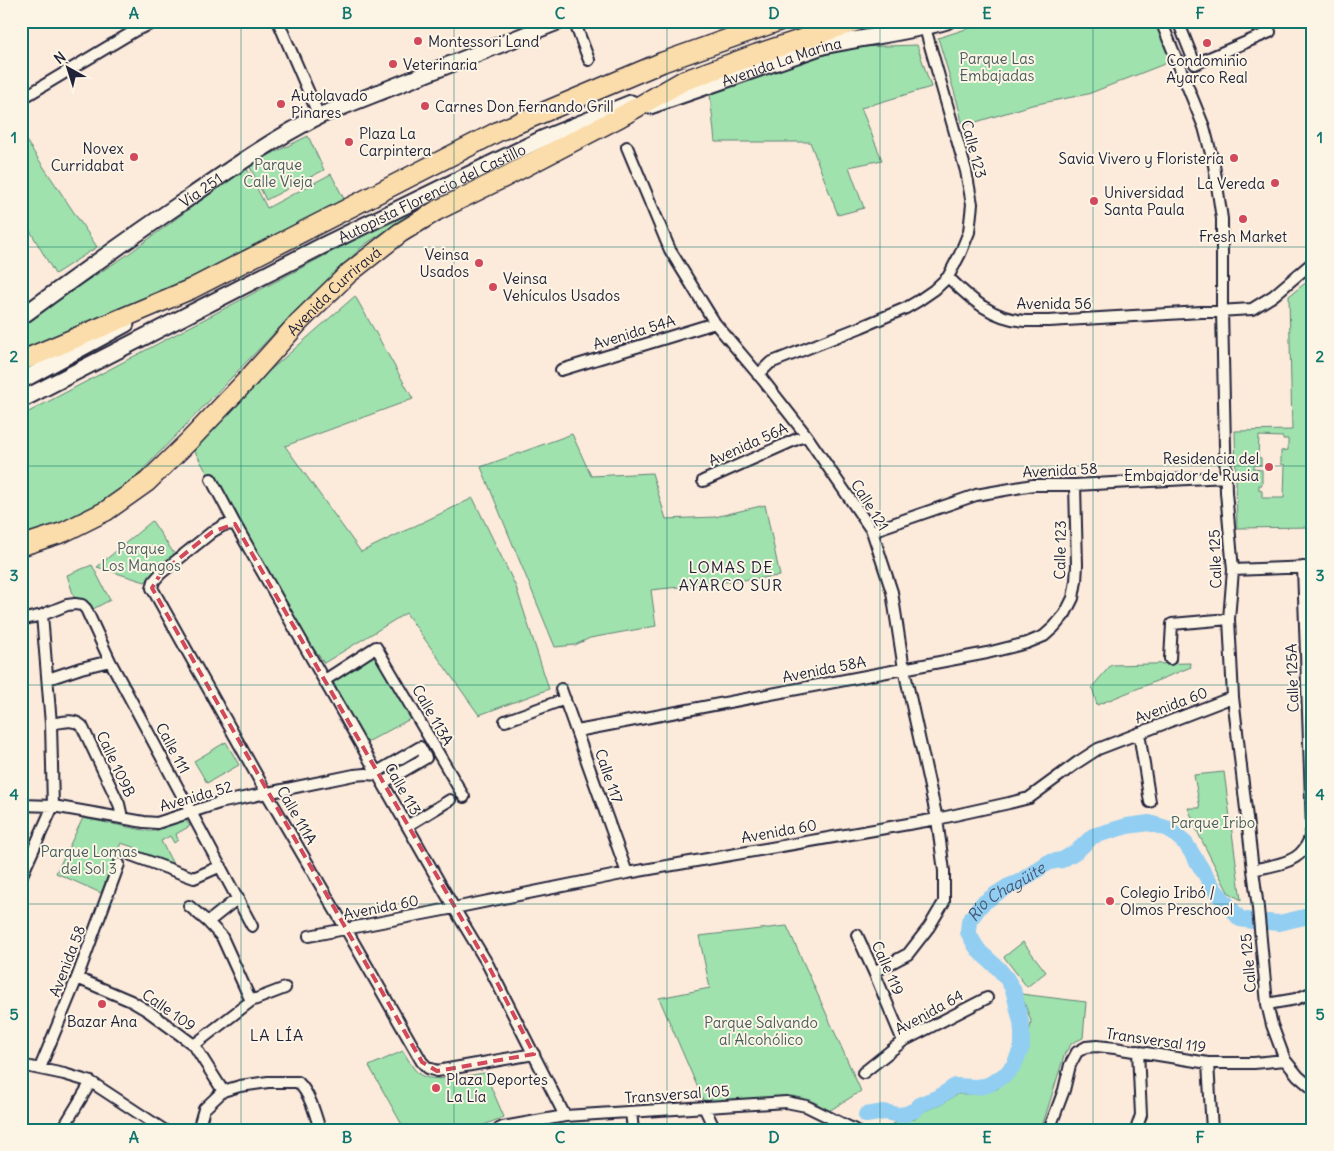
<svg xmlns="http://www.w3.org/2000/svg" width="1334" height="1151" viewBox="0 0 1334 1151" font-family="Delius,sans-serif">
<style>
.green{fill:#9fe2ad;stroke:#608274;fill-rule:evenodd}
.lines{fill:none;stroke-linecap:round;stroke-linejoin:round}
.river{stroke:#92cef2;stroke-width:16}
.street-casing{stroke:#22223b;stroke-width:14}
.secondary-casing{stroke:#22223b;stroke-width:19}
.highway-casing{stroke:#22223b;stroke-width:22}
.street{stroke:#fcf5e5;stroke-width:10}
.secondary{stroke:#fcf5e5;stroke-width:15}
.highway{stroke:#fbddab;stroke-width:19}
.marked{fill:none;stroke:#d1495b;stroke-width:4;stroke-dasharray:10 6;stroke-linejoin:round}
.grid{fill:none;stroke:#0f766e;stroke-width:1;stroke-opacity:0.55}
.poi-dot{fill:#d1495b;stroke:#fcf5e5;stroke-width:2}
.labels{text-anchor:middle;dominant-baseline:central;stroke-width:4;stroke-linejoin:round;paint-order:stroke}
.poi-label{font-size:15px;fill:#22223b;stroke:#fcf5e5;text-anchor:start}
.park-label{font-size:15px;fill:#485c5d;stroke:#fcf5e5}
.street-label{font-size:15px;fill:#22223b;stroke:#fcf5e5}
.neighbourhood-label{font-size:16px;letter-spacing:1px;fill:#22223b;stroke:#fcf5e5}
.water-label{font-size:16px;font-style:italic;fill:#445672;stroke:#fcf5e5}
.neatline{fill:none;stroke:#0f766e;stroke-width:2}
.grid-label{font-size:16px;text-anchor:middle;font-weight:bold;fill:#0f766e}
</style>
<rect width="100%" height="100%" fill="#fceadb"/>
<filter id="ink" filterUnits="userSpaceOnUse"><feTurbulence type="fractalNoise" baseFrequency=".02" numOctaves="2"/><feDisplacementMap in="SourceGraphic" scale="10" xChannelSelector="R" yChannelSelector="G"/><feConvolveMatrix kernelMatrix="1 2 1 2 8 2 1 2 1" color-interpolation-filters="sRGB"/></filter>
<g filter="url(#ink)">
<!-- green -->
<path class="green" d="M991 21H1155L1172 61 1088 94 1032 105 963 126 957 101 938 38Z
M917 45 931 87 861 108 882 160 849 167 864 208 838 215 810 142H715L710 94 821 54 856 47Z
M21 133 97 247 55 274 21 215Z
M308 136 324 170 266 200 249 165Z
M246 167 267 208 331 174 344 199 163 295 21 357V323L127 255Z
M447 191 364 245 282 325 132 481 107 501 68 522 21 538V416Z
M1313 277V527L1237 528 1235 431 1292 430 1289 296ZM1259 436 1283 437V439H1288V450L1281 451V464L1285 465 1284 498H1262V491L1259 490V485H1262V470L1254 469V465H1261V458L1258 457Z
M355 296 413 399 285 446 361 552 473 498 516 587 549 689 479 715 406 613 324 663 277 597 189 441Z
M572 434 591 476 652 473 666 519 715 517 765 505 780 576 651 590 656 626 590 638 575 645 555 647 481 467Z
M152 521 175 555 145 582 97 567Z
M92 565 110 600 93 609 87 601 74 597 67 575Z
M375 655 412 718 362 745 332 679Z
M1190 663 1191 667 1097 705 1092 687 1111 665Z
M226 742 239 765 207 783 194 761Z
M1224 772 1241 900 1228 892 1199 835 1188 808H1200L1194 775Z
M83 818 148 831H156L184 818 190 826 176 834 178 840 174 843 170 836 161 841 175 868 136 853V848L121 843 101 893 56 873Z
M787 926 861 1091 829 1111 811 1100 792 1096 704 1102 659 998 710 988 699 936Z
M1023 942 1046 972 1027 987 1004 957Z
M1021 994 1086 1002 1083 1038 1072 1043 1065 1053 1041 1130 884 1129 899 1121 915 1119 924 1111 942 1104 957 1094H977L997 1089 1013 1075 1027 1046 1031 1021Z
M403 1051C408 1059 412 1068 419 1074 432 1084 469 1075 485 1073L504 1117 471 1130H405L369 1066Z"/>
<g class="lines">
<!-- river -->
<g class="river">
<path d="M1268 922 1279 923 1313 915"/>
<path id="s1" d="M866 1115 884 1112 899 1115 906 1114 915 1110 921 1104 939 1097 955 1086 976 1087 984 1086 990 1084 1006 1074 1014 1065 1022 1047V1031L1021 1022 1013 989 1007 979 999 969 980 952 975 945 968 932 969 921 982 904 996 894 1007 887 1019 882 1049 862 1062 860 1077 851 1093 836 1127 826 1149 823 1169 829 1186 844 1215 890 1240 919 1253 921"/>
</g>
<defs>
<path id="street" d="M278 21 319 116
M574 21 589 60
M1161 21 1204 127 1214 165 1222 219V311L1226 492 1233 570 1229 619 1233 697 1253 870 1258 908 1267 1004 1272 1025 1285 1060 1298 1076 1313 1089
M1178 21 1195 64 1270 32
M21 99 136 30 158 21
M627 147 670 250 715 323 763 380 806 435 872 531 892 592 904 669 937 819 944 871V902L929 927 908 954 874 972
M948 277C970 299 993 319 1025 321 1033 321 1041 321 1049 321L1252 309 1273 296 1313 262
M561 370 715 323
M758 375 770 363 861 327 906 308 918 301 934 290 948 277 960 254 969 232 972 204 966 171 925 28
M211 479 235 524 454 908 487 963 565 1116
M703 481 806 435
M235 524 224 525 212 532 161 573 154 581 152 588 266 792 346 929 422 1062 428 1068 437 1071 534 1054
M872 531 976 495 1033 485H1075L1226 477
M1233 570 1313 567
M21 620 42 615 67 605 75 604 82 605 86 609 110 661 252 926
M1170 659 1172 624 1229 619
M48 679 81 668 110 661
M325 680 376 647 464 797
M561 689 627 873
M505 721 565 699
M51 724C63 722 73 718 82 726L119 804 122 817
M577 731 987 653 1027 643 1044 636 1054 627 1065 614 1073 598 1076 581 1077 565 1075 485
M1139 733 1150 802
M377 772 420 747 426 758 383 783
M21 805 53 806 144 822 157 823 219 803 354 775 366 774 378 775
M407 826 450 800
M131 855 194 878 221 866
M1253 870C1272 865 1298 864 1307 844 1310 840 1310 834 1312 829L1303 567
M21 877 53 806 51 724 42 615
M189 906 208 922 222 937 251 1001
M208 922 238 898
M857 935 874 972 903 1041
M309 936 454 908 627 873 937 819 1009 803 1029 798 1078 762 1098 749 1233 697
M77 978 131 1001 148 1011 194 1045 223 1091
M1267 1004 1296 999 1313 992
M194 1045 251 1001 285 988
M1208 1063 1212 1130
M21 1065 64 1074 91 1082 164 1130
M40 1068 77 978 119 864
M863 1073 903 1041 987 998
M704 1107 715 1130
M631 1112 633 1130
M62 1130 91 1082
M198 1130 204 1109 223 1091 240 1086 268 1082H298C310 1094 315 1113 320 1130
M497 1130 503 1127 565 1116 786 1102 806 1106 855 1130
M1049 1130 1064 1090 1070 1065 1077 1052 1086 1047 1097 1046 1115 1048 1208 1063H1254L1285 1060
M1136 1130 1141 1115 1138 1051"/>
<g id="secondary">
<path id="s2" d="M650 106 823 46C864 37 907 33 947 21"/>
<path id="s3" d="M21 317C77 276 133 236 190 197 232 168 273 139 319 116L560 21"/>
<path d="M21 381 126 324"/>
<path id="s4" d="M21 400 320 247 544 138 631 103"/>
</g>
<g id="highway">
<path d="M21 361 191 289 499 131 663 62 779 21"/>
<path id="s5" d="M21 546 64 532 106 511 147 482 189 441 247 380 299 322 349 273 400 233 436 211 501 179 620 117 683 81 757 54 857 21"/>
</g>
</defs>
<!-- street casing -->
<use href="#street" class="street-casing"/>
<!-- secondary casing -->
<use href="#secondary" class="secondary-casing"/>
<!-- highway casing -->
<use href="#highway" class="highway-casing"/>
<!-- street -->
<use href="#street" class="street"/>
<!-- secondary -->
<use href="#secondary" class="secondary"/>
<!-- highway -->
<use href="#highway" class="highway"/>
</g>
</g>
<!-- marked area -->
<path class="marked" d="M235 524 487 963 534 1054 437 1071 422 1062 152 588 161 573 212 532Z"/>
<!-- grid -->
<path class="grid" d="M241 21V1130M454 21V1130M667 21V1130M880 21V1130M1093 21V1130M21 247H1313M21 466H1313M21 685H1313M21 904H1313"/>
<!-- markers -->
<g class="poi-dot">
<circle cx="418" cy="41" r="5"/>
<circle cx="1207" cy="43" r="5"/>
<circle cx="393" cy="64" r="5"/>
<circle cx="281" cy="104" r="5"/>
<circle cx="425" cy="106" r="5"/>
<circle cx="349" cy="142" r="5"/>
<circle cx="134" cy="157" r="5"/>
<circle cx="1234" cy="158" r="5"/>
<circle cx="1275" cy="183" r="5"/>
<circle cx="1094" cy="201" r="5"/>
<circle cx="1243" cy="219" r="5"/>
<circle cx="479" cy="263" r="5"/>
<circle cx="493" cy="287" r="5"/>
<circle cx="1269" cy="467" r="5"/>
<circle cx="1110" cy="901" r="5"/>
<circle cx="102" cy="1004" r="5"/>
<circle cx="436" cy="1088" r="5"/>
</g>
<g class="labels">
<!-- poi labels -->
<g class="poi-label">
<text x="428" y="41">Montessori Land</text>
<text x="1207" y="60" text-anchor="middle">Condominio<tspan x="1207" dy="17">Ayarco Real</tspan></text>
<text x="403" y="64">Veterinaria</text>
<text x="291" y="95">Autolavado<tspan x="291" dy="17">Pinares</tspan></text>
<text x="435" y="106">Carnes Don Fernando Grill</text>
<text x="359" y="133">Plaza La<tspan x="359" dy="17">Carpintera</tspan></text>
<text x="124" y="148" text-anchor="end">Novex<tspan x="124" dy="17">Curridabat</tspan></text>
<text x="1224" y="158" text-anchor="end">Savia Vivero y Floristería</text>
<text x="1265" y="183" text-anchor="end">La Vereda</text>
<text x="1104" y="192">Universidad<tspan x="1104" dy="17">Santa Paula</tspan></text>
<text x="1243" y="236" text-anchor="middle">Fresh Market</text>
<text x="469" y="254" text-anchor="end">Veinsa<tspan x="469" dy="17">Usados</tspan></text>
<text x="503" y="278">Veinsa<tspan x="503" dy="17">Vehículos Usados</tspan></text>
<text x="1259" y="458" text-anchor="end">Residencia del<tspan x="1259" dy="17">Embajador de Rusia</tspan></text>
<text x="1120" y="892">Colegio Iribó /<tspan x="1120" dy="17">Olmos Preschool</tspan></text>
<text x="102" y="1021" text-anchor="middle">Bazar Ana</text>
<text x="446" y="1079">Plaza Deportes<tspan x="446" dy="17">La Lía</tspan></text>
</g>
<!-- park labels -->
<g class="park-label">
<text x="997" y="58">Parque Las<tspan x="997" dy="17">Embajadas</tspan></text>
<text x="278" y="164">Parque<tspan x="278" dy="17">Calle Vieja</tspan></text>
<text x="141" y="548">Parque<tspan x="141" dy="17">Los Mangos</tspan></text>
<text x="1213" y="822">Parque Iribo</text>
<text x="89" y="851">Parque Lomas<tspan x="89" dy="17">del Sol 3</tspan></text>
<text x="761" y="1022">Parque Salvando<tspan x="761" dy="17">al Alcohólico</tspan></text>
</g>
<!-- street labels -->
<g class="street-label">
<text stroke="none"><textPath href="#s2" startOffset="139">Avenida La Marina</textPath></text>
<text transform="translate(974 149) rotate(75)">Calle 123</text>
<text stroke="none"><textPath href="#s3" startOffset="220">Vía 251</textPath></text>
<text stroke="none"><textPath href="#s4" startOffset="460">Autopista Florencio del Castillo</textPath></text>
<text stroke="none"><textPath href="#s5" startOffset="410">Avenida Curriravá</textPath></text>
<text x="1054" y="303">Avenida 56</text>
<text transform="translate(634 332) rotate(-17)">Avenida 54A</text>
<text transform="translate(748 444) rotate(-24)">Avenida 56A</text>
<text transform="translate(1060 470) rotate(-3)">Avenida 58</text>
<text transform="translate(870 505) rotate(58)">Calle 121</text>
<text transform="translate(1060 550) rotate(-89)">Calle 123</text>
<text transform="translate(1215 559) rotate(-92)">Calle 125</text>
<text transform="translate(824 669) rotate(-11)">Avenida 58A</text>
<text transform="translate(1292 678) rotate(-92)">Calle 125A</text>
<text transform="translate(1171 705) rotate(-21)">Avenida 60</text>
<text transform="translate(433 715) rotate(60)">Calle 113A</text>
<text transform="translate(173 748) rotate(62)">Calle 111</text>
<text transform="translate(116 764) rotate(65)">Calle 109B</text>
<text transform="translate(609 776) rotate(71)">Calle 117</text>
<text transform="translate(403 789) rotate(60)">Calle 113</text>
<text transform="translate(196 796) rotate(-16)">Avenida 52</text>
<text transform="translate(297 815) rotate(60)">Calle 111A</text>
<text transform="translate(779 831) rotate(-10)">Avenida 60</text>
<text transform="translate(381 907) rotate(-11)">Avenida 60</text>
<text transform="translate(67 961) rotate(-69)">Avenida 58</text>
<text transform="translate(1248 963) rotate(-95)">Calle 125</text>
<text transform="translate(888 968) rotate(66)">Calle 119</text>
<text transform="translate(169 1010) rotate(35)">Calle 109</text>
<text transform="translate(929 1012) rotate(-29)">Avenida 64</text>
<text transform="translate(1156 1040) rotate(8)">Transversal 119</text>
<text transform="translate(677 1094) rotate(-4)">Transversal 105</text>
</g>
<!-- neighbourhood labels -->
<g class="neighbourhood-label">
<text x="731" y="567">LOMAS DE<tspan x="731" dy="18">AYARCO SUR</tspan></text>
<text x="277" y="1035">LA LÍA</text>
</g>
<!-- water labels -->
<g class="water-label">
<text stroke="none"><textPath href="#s1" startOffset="375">Río Chagüite</textPath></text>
</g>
</g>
<!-- margin -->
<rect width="1334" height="1151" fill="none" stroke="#fcf5e5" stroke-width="55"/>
<!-- north arrow -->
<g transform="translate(68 68) rotate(321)" stroke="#fcf5e5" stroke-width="4" paint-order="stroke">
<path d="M0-4L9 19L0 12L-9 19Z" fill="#22223b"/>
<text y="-8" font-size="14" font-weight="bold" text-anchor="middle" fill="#22223b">N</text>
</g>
<rect x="28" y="28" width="1278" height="1096" class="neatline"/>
<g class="grid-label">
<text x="134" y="19">A</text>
<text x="347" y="19">B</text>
<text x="560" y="19">C</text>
<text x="774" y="19">D</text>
<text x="987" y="19">E</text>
<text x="1200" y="19">F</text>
<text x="14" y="143">1</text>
<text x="1320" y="143">1</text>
<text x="14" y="362">2</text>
<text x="1320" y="362">2</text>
<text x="14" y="581">3</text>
<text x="1320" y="581">3</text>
<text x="14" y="800">4</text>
<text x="1320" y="800">4</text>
<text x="14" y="1020">5</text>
<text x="1320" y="1020">5</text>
<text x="134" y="1143">A</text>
<text x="347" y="1143">B</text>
<text x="560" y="1143">C</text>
<text x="774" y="1143">D</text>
<text x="987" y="1143">E</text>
<text x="1200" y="1143">F</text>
</g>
</svg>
